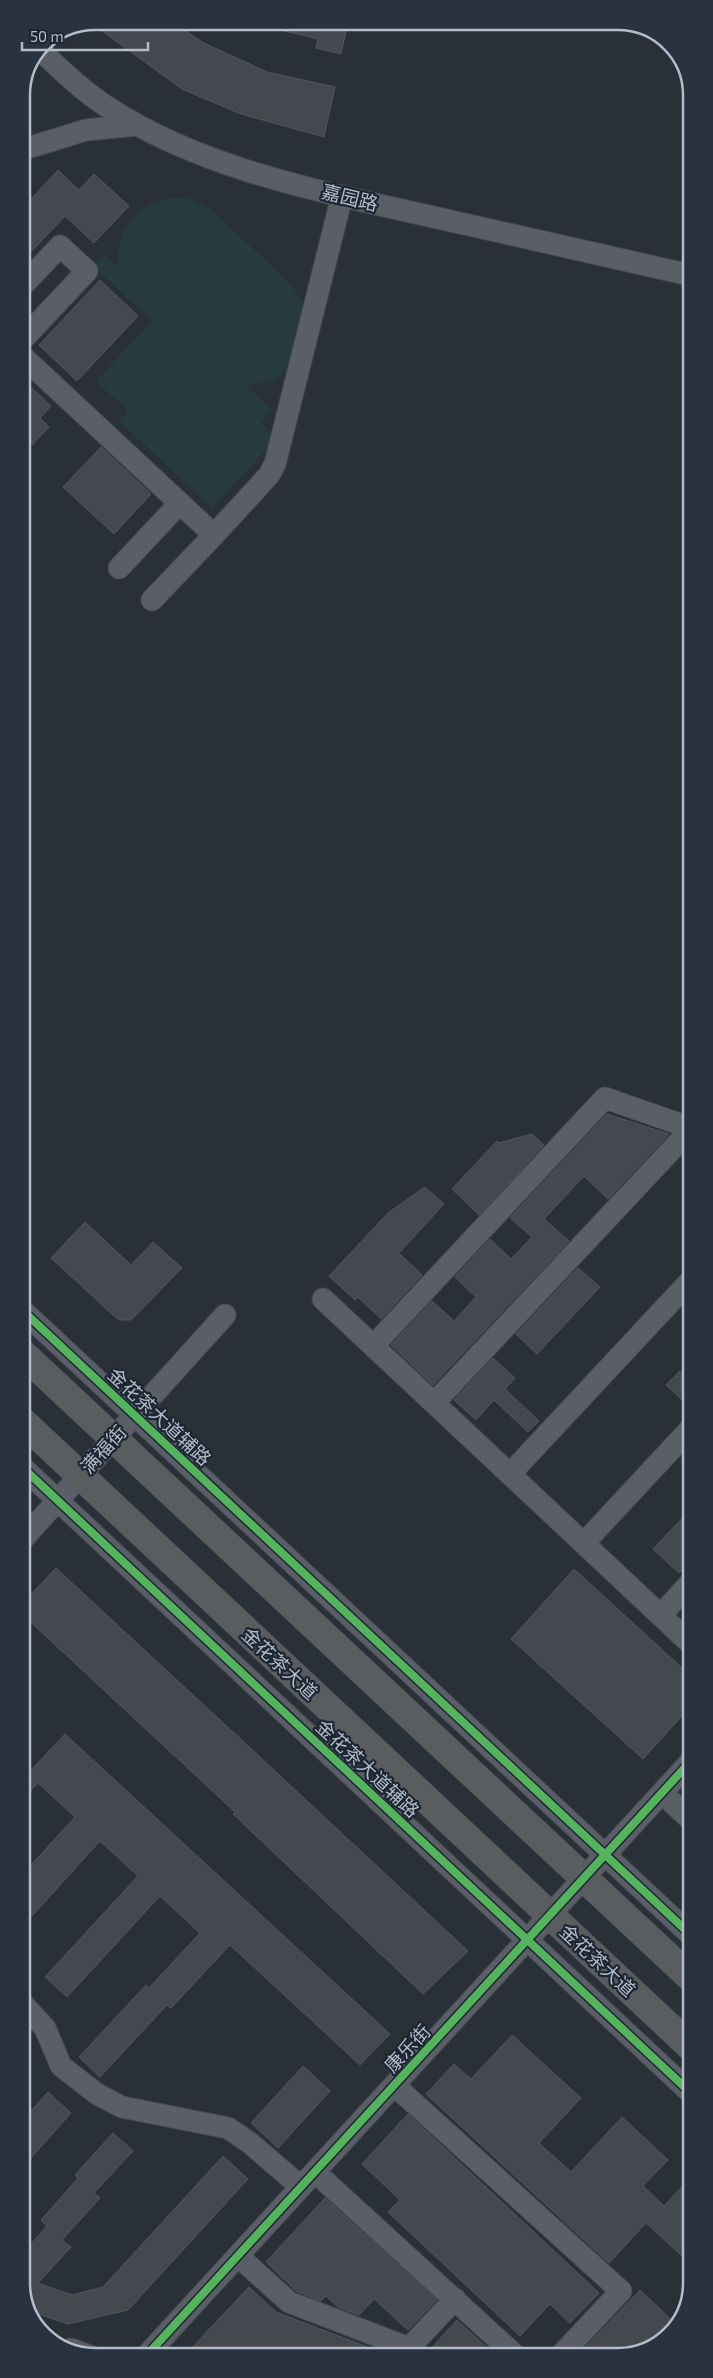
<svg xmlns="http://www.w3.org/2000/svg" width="713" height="2378" viewBox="0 0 713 2378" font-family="'Exo 2','Noto Sans SC',sans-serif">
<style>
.green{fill:#273a3e}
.building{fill:#444950;stroke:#52575f}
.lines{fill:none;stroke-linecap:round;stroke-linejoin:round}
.minor-casing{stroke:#484c53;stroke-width:23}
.highway-casing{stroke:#474c53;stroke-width:29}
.minor{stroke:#5a5e66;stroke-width:21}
.highway{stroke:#5a5d60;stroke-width:28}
.cycleway-casing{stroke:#1d2633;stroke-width:11}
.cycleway{stroke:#56b35d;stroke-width:8}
.labels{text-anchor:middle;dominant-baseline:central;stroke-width:4.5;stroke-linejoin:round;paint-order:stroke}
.street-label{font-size:19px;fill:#b4bcc9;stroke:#1d2633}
.rim{fill:none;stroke:#b4bcc9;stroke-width:2.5}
</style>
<rect width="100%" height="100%" fill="#2a3038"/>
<!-- green -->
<path class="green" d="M177 197 188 198 209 207 288 282 303 301 306 312 294 365 277 378 266 382 245 385 272 410 261 423 277 438 212 508 119 421 128 411 96 381 152 321 93 266 105 254 118 266C115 228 138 200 177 197Z"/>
<!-- building -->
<path class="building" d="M95 21H170L204 43 267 72 335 87 324 137 241 114 182 89 91 23Z
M268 21H305L348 22 341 54 316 48 318 39 268 27Z
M58 170 79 190 94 174 129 206 94 243 65 216 28 255 21 249V210Z
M100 280 138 316 77 381 39 345Z
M21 378 51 406 40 418 49 427 32 445 21 435Z
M101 447 151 494 114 534 63 487Z
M607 1114 669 1134 608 1199 584 1176 544 1219 569 1241 433 1385 391 1345 432 1301 454 1321 476 1297 455 1277 490 1239 511 1259 532 1237 510 1218Z
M532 1134 544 1145 479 1215 452 1189 497 1141 499 1143Z
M425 1187 444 1204 399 1253 422 1275 381 1319 358 1297 355 1300 329 1276 388 1213Z
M85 1222 131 1265 153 1242 182 1268 131 1320H120L114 1316 51 1258Z
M578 1268 600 1287 537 1354 516 1334Z
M493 1358 515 1378 505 1389 539 1421 528 1432 494 1400 476 1420 454 1400Z
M680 1371 691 1381V1408L666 1385Z
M691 1509V1561L679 1573 653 1549Z
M56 1568 261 1758 468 1951 423 1994 233 1814 235 1812 22 1614V1604Z
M574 1569 691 1676V1706L643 1759 511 1639Z
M65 1734 390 2034 360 2065 230 1945 171 2008 167 2005 100 2077 79 2057 146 1985 149 1988 200 1933 160 1896 67 1997 45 1977 138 1876 100 1841 22 1927V1875L75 1817 38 1783 22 1799V1780Z
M512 2035 581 2098 539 2143 571 2172 622 2117 668 2160 643 2186 664 2206 692 2176V2265L646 2223 609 2263 426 2094 454 2064 471 2079Z
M303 2066 330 2091 278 2148 251 2123Z
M48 2092 71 2113 23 2167V2120Z
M408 2114 599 2293 570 2323 550 2304 520 2336 388 2212 400 2200 362 2164Z
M113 2133 133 2151 94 2193 100 2198 62 2240 71 2247 38 2283 72 2295 103 2287 223 2156 248 2179 128 2310 68 2324 30 2311 23 2297V2253L47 2226 41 2220 78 2178 75 2175Z
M325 2198 437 2300 408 2330 374 2299 359 2315 338 2307 326 2296 321 2301 296 2291 266 2262Z
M249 2287 276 2312 391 2356H184Z
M640 2290 677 2325 676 2328 632 2355H578Z
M457 2320 496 2356H424Z"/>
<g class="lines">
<defs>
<path id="minor" d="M40 50C62 71 84 92 109 108 204 170 324 192 433 217 519 236 605 256 690 275
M21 150 86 130 136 125
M21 277 26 282 60 246 87 271 21 341
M21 355 214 535 269 475 275 464 342 196
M119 568 180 503
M152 600 214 535
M323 1299 691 1644
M22 1310 692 1936
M373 1346 605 1098 691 1128
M434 1403 691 1129
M22 1467 692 2094
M510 1474 691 1280
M22 1540 225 1315
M584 1543 691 1428
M661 1615 691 1582
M662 1793 691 1820
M23 2004 45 2028 61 2066 97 2094 122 2107 228 2128 250 2143 301 2187
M394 2085 621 2291 561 2355
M315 2172 516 2356
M238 2256 289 2302 409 2348 455 2299
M71 2349 93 2357
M146 2356 691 1761"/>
<path id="highway" d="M22 1353 692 1979
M22 1421 692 2048"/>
</defs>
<!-- minor casing -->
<use href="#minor" class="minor-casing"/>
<!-- highway casing -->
<use href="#highway" class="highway-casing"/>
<!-- minor -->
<use href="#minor" class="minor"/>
<!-- highway -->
<use href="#highway" class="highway"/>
<defs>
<path id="cycleway" d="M22 1310 692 1936
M22 1467 692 2094
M146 2356 691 1761"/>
</defs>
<!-- cycleway casing -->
<use href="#cycleway" class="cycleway-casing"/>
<!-- cycleway -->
<use href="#cycleway" class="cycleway"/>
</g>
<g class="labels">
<!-- street labels -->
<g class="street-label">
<text transform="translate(350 197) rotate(14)">嘉园路</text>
<text transform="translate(160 1416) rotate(43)">金花茶大道辅路</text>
<text transform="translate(103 1449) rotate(-48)">满福街</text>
<text transform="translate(280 1663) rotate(43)">金花茶大道</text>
<text transform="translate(368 1768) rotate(43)">金花茶大道辅路</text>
<text transform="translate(598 1960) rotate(43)">金花茶大道</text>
<text transform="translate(407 2048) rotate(-47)">康乐街</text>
</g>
</g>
<!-- crop -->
<path d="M0 0H713V2378H0ZM95 30H618A65 65 0 0 1 683 95V2283A65 65 0 0 1 618 2348H95A65 65 0 0 1 30 2283V95A65 65 0 0 1 95 30Z" fill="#29323f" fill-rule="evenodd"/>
<path class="rim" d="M95 30H618A65 65 0 0 1 683 95V2283A65 65 0 0 1 618 2348H95A65 65 0 0 1 30 2283V95A65 65 0 0 1 95 30Z"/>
<!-- scale -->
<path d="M22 42v8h126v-8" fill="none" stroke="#b4bcc9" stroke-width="2.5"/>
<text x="30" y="42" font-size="15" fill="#b4bcc9" stroke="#1d2633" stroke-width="4" paint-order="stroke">50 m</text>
</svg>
